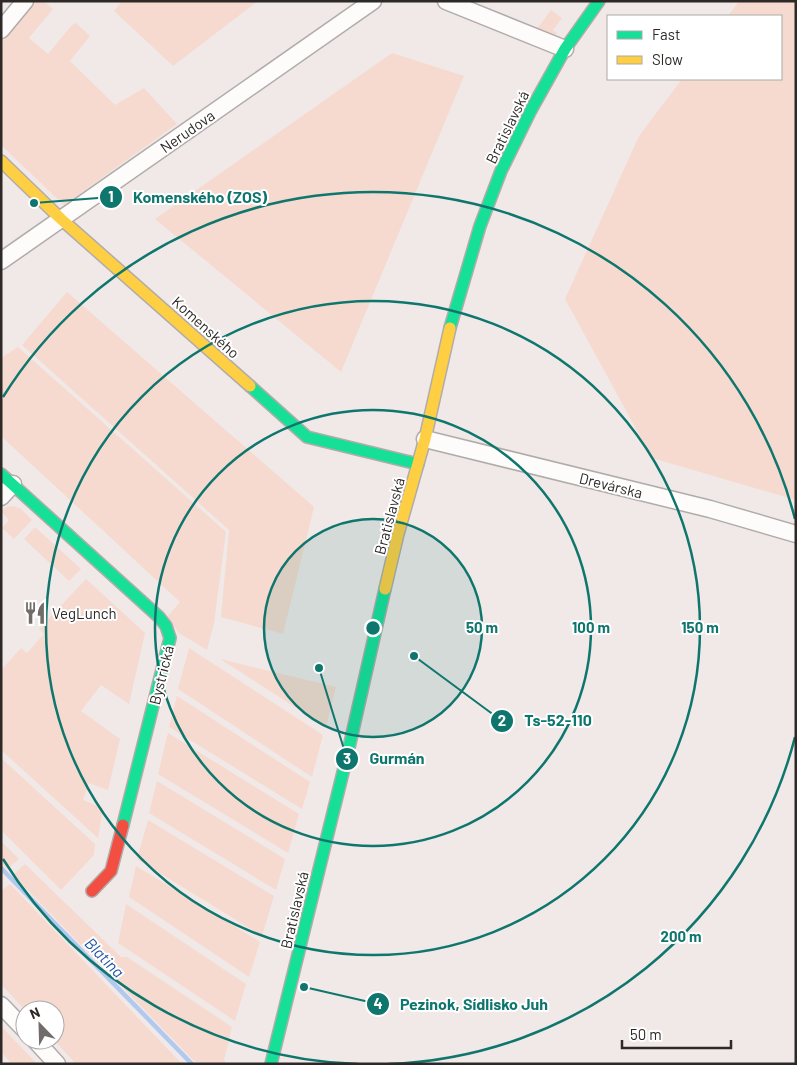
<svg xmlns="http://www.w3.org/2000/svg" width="797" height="1065" viewBox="0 0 797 1065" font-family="Barlow,sans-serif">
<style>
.green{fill:#f6dacf}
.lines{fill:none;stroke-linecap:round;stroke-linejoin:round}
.stream{stroke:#b1c8ef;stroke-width:4.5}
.street-casing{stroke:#b1acab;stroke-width:19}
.fast-casing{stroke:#b1acab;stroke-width:14}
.slow-casing{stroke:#b1acab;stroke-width:14}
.jam-casing{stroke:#b1acab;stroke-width:14}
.street{stroke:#fdfcfb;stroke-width:16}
.fast{stroke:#16e098;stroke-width:11}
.slow{stroke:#ffcf43;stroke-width:11}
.jam{stroke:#f24e42;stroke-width:11}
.ring{fill:none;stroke:#0f766e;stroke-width:2.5}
.labels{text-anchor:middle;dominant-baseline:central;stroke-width:4;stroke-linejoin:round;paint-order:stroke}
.street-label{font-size:15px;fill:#2d2927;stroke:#fff}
.poi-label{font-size:15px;fill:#2d2927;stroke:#fff;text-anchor:start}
.water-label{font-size:16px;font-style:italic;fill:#1e54a5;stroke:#fff}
.centre{fill:#0f766e;stroke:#fff;stroke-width:2.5}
.ring-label{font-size:15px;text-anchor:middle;font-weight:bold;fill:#0f766e;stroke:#fff;stroke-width:4;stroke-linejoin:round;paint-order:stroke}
.leader{fill:none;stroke:#0f766e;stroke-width:2}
.callout-dot{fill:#0f766e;stroke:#fff;stroke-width:2}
.mark-label{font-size:15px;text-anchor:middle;font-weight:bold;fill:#fff}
.callout-label{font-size:16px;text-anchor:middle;font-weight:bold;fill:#0f766e;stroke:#fff;stroke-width:4;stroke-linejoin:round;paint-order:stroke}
</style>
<rect width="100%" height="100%" fill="#f0e9e7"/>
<!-- green -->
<path class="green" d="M34 1H44L53 9 29 38 48 54 72 25 76 23 90 36 70 61 115 105 144 88 177 124 64 205 1 145V43Z
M122 1H258L173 66 114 11Z
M739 1H796V500L652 458 565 299 639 136 682 79H781V16H728Z
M551 10 562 18 553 30 557 33 555 35 536 30Z
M392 53 464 76 341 372 155 219Z
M67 292 314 507 283 634 221 617 229 530 22 345Z
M18 347 226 532 214 623 207 650 179 633 167 617 180 602 1 436V358Z
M11 506 20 508 32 520 14 539 2 528 9 520 1 511 7 507Z
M35 527 81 569 69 581 24 539Z
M86 579 145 633 129 704 101 685 81 711 120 739 108 790 89 783 83 800 103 808 98 838 1 750V670L21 648 27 653 44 634 39 629Z
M189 648 323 735 312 777 178 689Z
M220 659 336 687 326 727Z
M177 696 310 782 302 809 169 727Z
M168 733 299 814 288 853 158 774Z
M1 758 95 844 94 855 61 890 1 830Z
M157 781 285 859 276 890 149 813Z
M148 820 274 896 262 936 137 859Z
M1 841 19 859 7 869 1 863Z
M25 864 121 957H127L232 1027 224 1060 227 1064H197L13 875Z
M136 866 260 942 249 977 129 897Z
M10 884 182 1064H76L54 1040H55V1010H25L1 984V891Z
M126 904 246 984 235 1021 118 943Z
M1 1026 37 1064H12L1 1052Z"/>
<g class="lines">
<!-- stream -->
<path class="stream" d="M1 868 192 1064"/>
<defs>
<path id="street" d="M446 1 565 49
M1 30 25 1
M1 261 373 1
M425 439 710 509 796 534
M1 497 13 484
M1 1005 25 1030
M35 1040 57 1064"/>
<path id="fast" d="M450 328 480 226 501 171 531 110 565 49 599 1
M250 386 307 437 418 464
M1 474 159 617 166 626 170 638 123 825
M271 1064 348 752 385 589"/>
<path id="slow" d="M1 161 61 219 250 386
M385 589 398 534 425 439 450 328"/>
<path id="jam" d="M92 891 111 871 123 825"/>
</defs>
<!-- street casing -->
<use href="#street" class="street-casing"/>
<!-- fast casing -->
<use href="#fast" class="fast-casing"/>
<!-- slow casing -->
<use href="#slow" class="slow-casing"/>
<!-- jam casing -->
<use href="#jam" class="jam-casing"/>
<!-- street -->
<use href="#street" class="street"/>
<!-- fast -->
<use href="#fast" class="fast"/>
<!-- slow -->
<use href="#slow" class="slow"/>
<!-- jam -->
<use href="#jam" class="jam"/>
</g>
<!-- distance rings -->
<circle cx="373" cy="628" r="109" fill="#0f766e" fill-opacity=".12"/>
<g class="ring">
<circle cx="373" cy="628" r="109"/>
<circle cx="373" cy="628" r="218"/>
<circle cx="373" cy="628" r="327"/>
<path d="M795 737A436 436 0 0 1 388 1064M358 1064A436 436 0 0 1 3 859M3 397A436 436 0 0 1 795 519"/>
</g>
<!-- icons -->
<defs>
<symbol id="restaurant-bare" viewBox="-9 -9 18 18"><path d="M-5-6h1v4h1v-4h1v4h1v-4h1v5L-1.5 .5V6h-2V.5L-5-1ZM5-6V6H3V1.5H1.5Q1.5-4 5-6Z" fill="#716c6a" stroke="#fff" stroke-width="2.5" paint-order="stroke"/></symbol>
</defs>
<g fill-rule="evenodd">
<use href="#restaurant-bare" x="19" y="597" width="32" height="32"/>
</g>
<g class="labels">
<!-- street labels -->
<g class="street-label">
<text transform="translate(507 127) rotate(-64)">Bratislavská</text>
<text transform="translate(187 131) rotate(-35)">Nerudova</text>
<text transform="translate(206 327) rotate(42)">Komenského</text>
<text transform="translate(611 485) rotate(14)">Drevárska</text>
<text transform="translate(389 516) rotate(-75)">Bratislavská</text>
<text transform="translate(161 675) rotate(-76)">Bystrická</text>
<text transform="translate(294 910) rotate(-77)">Bratislavská</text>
</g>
<!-- poi labels -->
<g class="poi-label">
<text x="52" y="613">VegLunch</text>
</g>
<!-- water labels -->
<g class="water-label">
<text transform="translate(105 957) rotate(46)">Blatina</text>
</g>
</g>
<circle cx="373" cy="628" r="8" class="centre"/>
<g class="ring-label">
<text x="482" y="633">50 m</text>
<text x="591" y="633">100 m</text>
<text x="700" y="633">150 m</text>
<text x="681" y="942">200 m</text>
</g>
<!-- callouts -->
<path class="leader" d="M34 203L111 197M414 656L502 721M319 668L347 759M304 987L378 1004"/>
<g class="callout-dot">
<circle cx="34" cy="203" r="5"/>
<circle cx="414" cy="656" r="5"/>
<circle cx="319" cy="668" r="5"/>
<circle cx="304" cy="987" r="5"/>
<circle cx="111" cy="197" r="12"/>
<circle cx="502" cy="721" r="12"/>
<circle cx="347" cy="759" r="12"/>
<circle cx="378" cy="1004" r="12"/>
</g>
<g class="mark-label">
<text x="111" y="202">1</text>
<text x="502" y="726">2</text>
<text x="347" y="764">3</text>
<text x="378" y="1009">4</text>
</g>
<g class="callout-label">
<text x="200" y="203">Komenského (ZOS)</text>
<text x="558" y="726">Ts-52-110</text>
<text x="397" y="764">Gurmán</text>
<text x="474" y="1010">Pezinok, Sídlisko Juh</text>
</g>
<!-- border -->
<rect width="797" height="1065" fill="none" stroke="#2d2927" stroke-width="5"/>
<!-- legend -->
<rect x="607" y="15" width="175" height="65" fill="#ffffff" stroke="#aba9a9"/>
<rect x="617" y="31" width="25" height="8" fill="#16e098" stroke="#aba9a9"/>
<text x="652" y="40" font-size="15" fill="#2d2927">Fast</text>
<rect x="617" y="56" width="25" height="8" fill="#ffcf43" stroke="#aba9a9"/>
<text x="652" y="65" font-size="15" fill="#2d2927">Slow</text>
<!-- north arrow -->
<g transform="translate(40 1025) rotate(337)"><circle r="24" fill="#ffffff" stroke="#aba9a9"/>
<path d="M0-4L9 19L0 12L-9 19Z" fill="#716c6a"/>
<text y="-8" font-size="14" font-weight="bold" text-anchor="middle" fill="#2d2927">N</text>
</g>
<!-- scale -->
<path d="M622 1040v8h109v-8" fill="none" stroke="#2d2927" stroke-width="2.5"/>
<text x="630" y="1040" font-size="15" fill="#2d2927" stroke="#ffffff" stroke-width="4" paint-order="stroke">50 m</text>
</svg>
